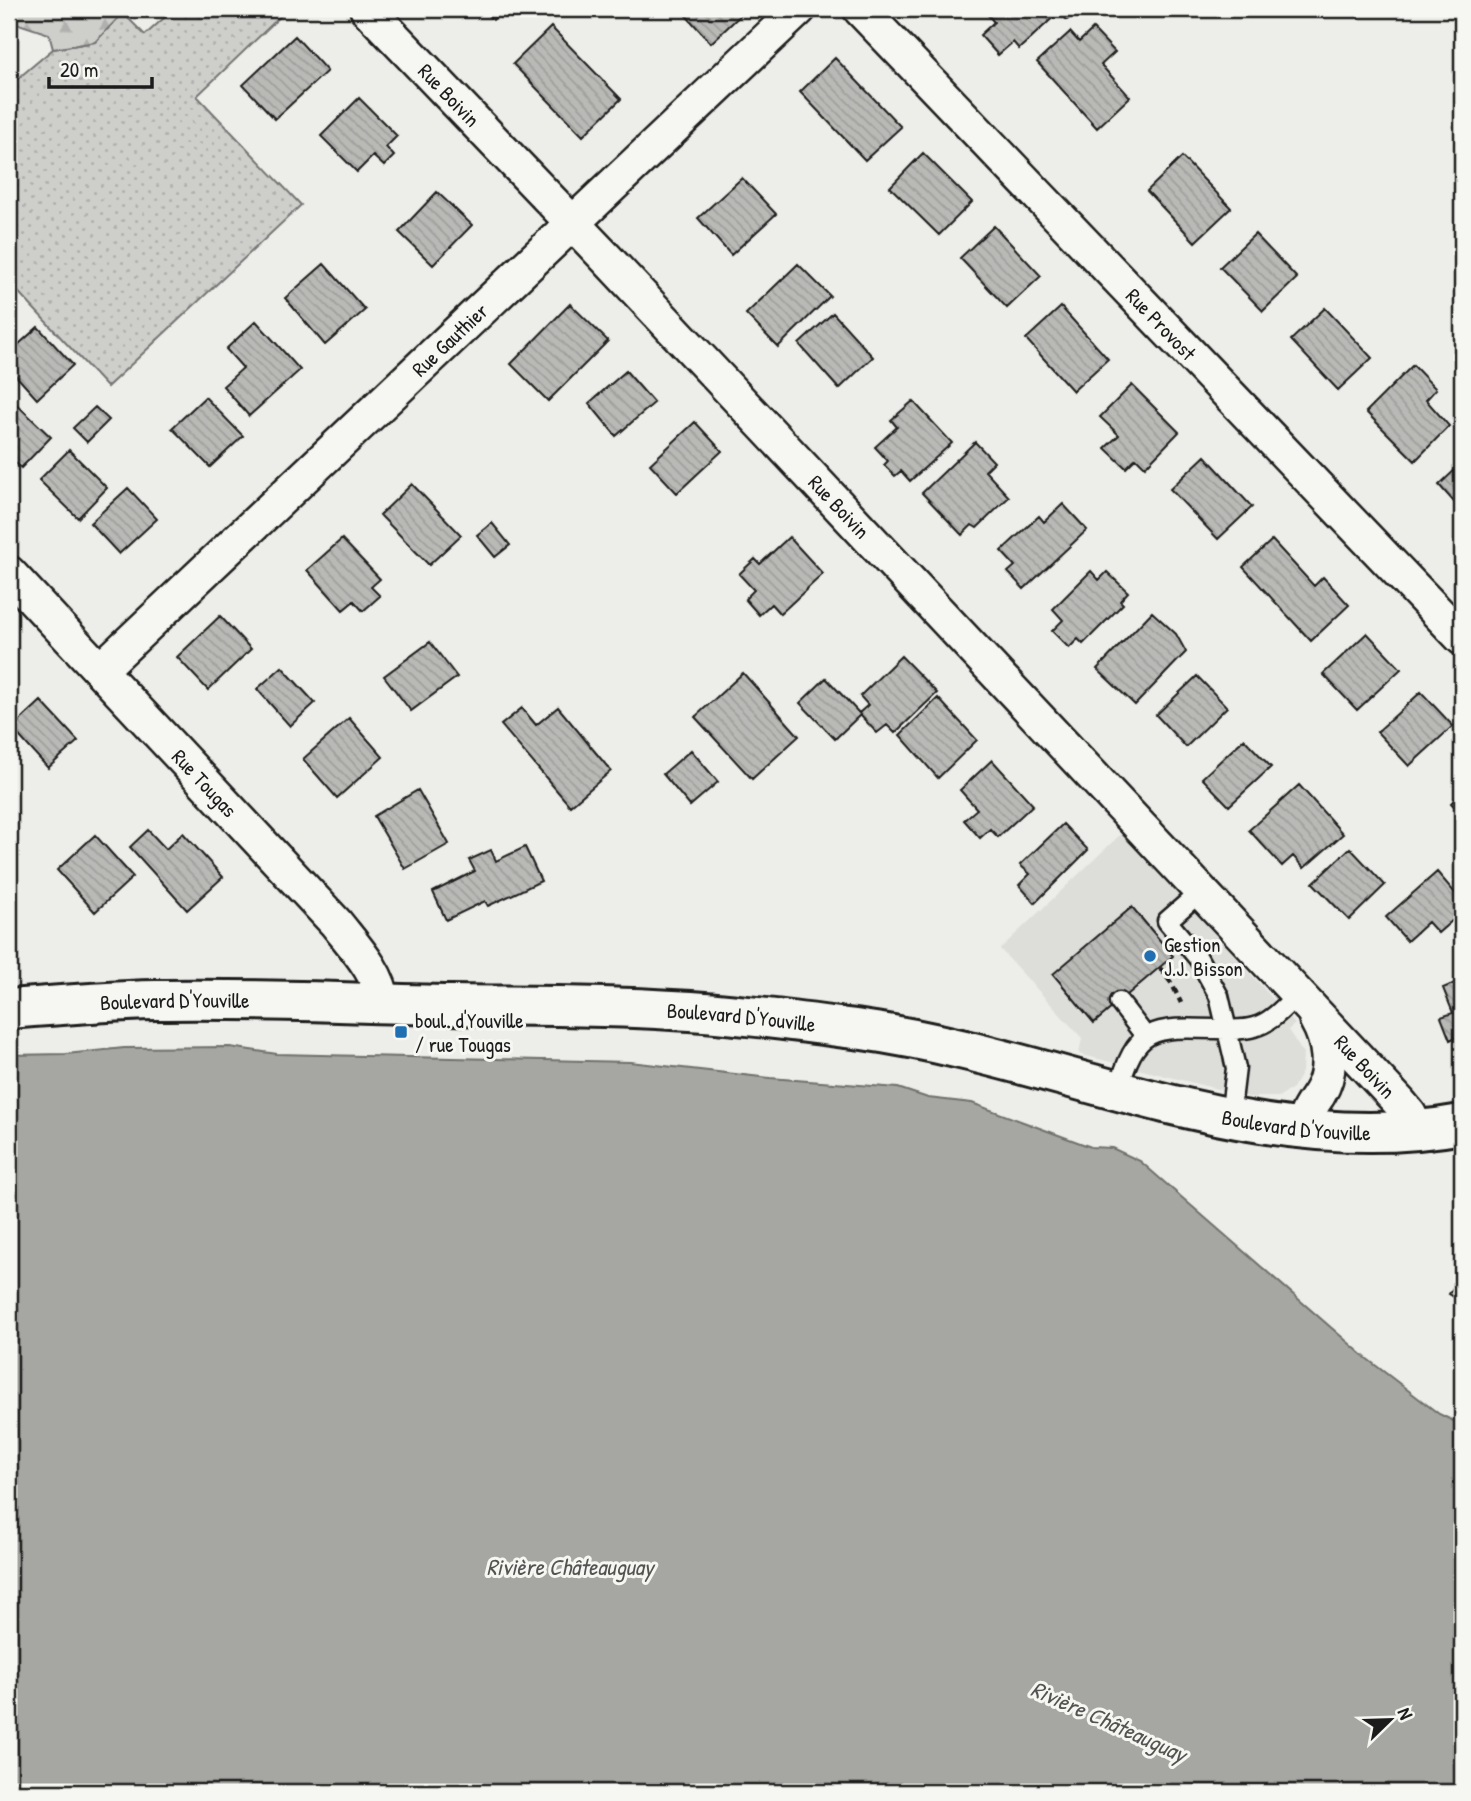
<svg xmlns="http://www.w3.org/2000/svg" width="1471" height="1801" viewBox="0 0 1471 1801" font-family="'Patrick Hand',sans-serif">
<style>
.built{fill:#ddddda}
.grass{fill:url(#grass-dots);stroke:#757574;stroke-width:2}
.forest{fill:url(#forest-firs);stroke:#757574;stroke-width:2}
.water{fill:#a6a6a3;stroke:#6f6f6d;stroke-width:2}
.building{fill:url(#building-back-hatch);stroke:#1c1c1c;stroke-width:2}
.lines{fill:none;stroke-linecap:round;stroke-linejoin:round}
.service-casing{stroke:#1c1c1c;stroke-width:23}
.minor-casing{stroke:#1c1c1c;stroke-width:38}
.tertiary-casing{stroke:#1c1c1c;stroke-width:44}
.path{stroke:#1c1c1c;stroke-width:4.5;stroke-dasharray:7 5;stroke-linecap:butt}
.service{stroke:#f6f6f2;stroke-width:18}
.minor{stroke:#f6f6f2;stroke-width:33}
.tertiary{stroke:#f6f6f2;stroke-width:38}
.poi-dot{fill:#1f6fb2;stroke:#f6f6f2;stroke-width:2.5}
.labels{text-anchor:middle;dominant-baseline:central;stroke-width:6;stroke-linejoin:round;paint-order:stroke}
.street-label{font-size:21px;fill:#1c1c1c;stroke:#f6f6f2}
.poi-label{font-size:21px;fill:#1c1c1c;stroke:#f6f6f2;text-anchor:start}
.water-label{font-size:23px;font-style:italic;fill:#535352;stroke:#f6f6f2}
</style>
<defs>
<pattern id="grass-dots" width="8" height="8" patternUnits="userSpaceOnUse" patternTransform="scale(1.75)"><rect width="8" height="8" fill="#cececb"/><path d="M2 2h.1M6 6h.1" fill="none" stroke="#b0b0ae" stroke-width="1.8" stroke-linecap="round"/></pattern>
<pattern id="forest-firs" width="22" height="20" patternUnits="userSpaceOnUse" patternTransform="scale(1.75)"><rect width="22" height="20" fill="#cececb"/><path d="M5 1l3.5 6h-7zM16 11l3.5 6h-7z" fill="#b0b0ae"/></pattern>
<pattern id="building-back-hatch" width="6" height="6" patternUnits="userSpaceOnUse" patternTransform="scale(1.75)"><rect width="6" height="6" fill="#b9b9b6"/><path d="M-1 5l2 2M0 0l6 6M5-1l2 2" fill="none" stroke="#9e9e9c"/></pattern>
</defs>
<rect width="100%" height="100%" fill="#edede9"/>
<filter id="ink" filterUnits="userSpaceOnUse"><feTurbulence type="fractalNoise" baseFrequency=".0143" numOctaves="2"/><feDisplacementMap in="SourceGraphic" scale="14" xChannelSelector="R" yChannelSelector="G"/><feConvolveMatrix kernelMatrix="1 2 1 2 8 2 1 2 1" color-interpolation-filters="sRGB"/></filter>
<g filter="url(#ink)">
<!-- built -->
<path class="built" d="M1124 831 1295 1024 1288 1030 1303 1053 1302 1072 1293 1088 1278 1097H1249L1079 1054 1082 1038 1000 949Z"/>
<!-- grass -->
<path class="grass" d="M174 9H288L197 96 301 205 107 387 9 282V86L53 49 95 42 123 13 145 35Z"/>
<!-- forest -->
<path class="forest" d="M9 9H119L123 13 95 42 53 49 49 34 13 22 9 25Z"/>
<!-- water -->
<path class="water" d="M230 1047 277 1054 630 1062 770 1078 898 1088 928 1098 972 1103 1091 1147 1112 1148 1140 1161 1366 1358 1439 1414 1462 1425V1792H9V1055L66 1054 124 1048Z"/>
<!-- building -->
<path class="building" d="M481 9H505L493 20Z
M680 9H747L711 43Z
M992 9H1078L1079 10 1067 20 1059 12 1019 49 1013 42 998 55 980 35 994 22 987 14Z
M551 27 621 99 583 136 513 64Z
M1093 29 1115 52 1101 65 1130 97 1097 128 1037 62 1070 32 1079 42Z
M295 36 327 71 275 119 243 85Z
M835 58 901 127 865 160 800 92Z
M359 98 397 136 386 147 394 156 384 166 373 156 357 172 321 136Z
M923 153 972 202 939 235 890 187Z
M1182 157 1231 208 1195 242 1147 191Z
M742 178 776 214 731 255 698 218Z
M437 192 472 225 433 265 399 232Z
M994 226 1041 276 1007 308 960 258Z
M1255 234 1297 278 1263 311 1220 267Z
M324 264 365 310 325 345 285 298Z
M798 264 830 296 778 347 746 314Z
M570 304 608 341 548 401 511 364Z
M1061 307 1108 359 1073 391 1026 339Z
M1325 308 1372 358 1338 390 1291 340Z
M833 313 873 357 839 389 799 344Z
M256 321 300 370 249 416 223 386 243 368 226 349Z
M38 327 73 365 37 399 9 368V353Z
M1413 365 1436 389 1426 400 1449 426 1415 461 1366 412Z
M626 371 654 403 616 436 589 403Z
M1132 385 1179 432 1145 467 1136 458 1126 468 1105 448 1119 435 1100 417Z
M205 397 243 436 210 467 172 428Z
M12 400 51 437 21 468 9 456V403Z
M913 401 952 443 910 481 901 471 895 476 884 465 888 461 875 447 897 427 891 420Z
M95 407 109 420 87 442 73 428Z
M695 422 722 451 677 493 650 464Z
M975 442 994 462 985 471 1009 497 977 528 972 525 962 535 922 493Z
M69 450 107 488 78 518 39 480Z
M1205 456 1252 507 1218 539 1170 489Z
M1462 463V511L1439 485Z
M412 484 461 535 429 565 380 515Z
M128 488 157 519 119 554 90 523Z
M1063 504 1087 530 1024 589 1008 572 1015 566 1001 551 1039 516 1044 522Z
M492 523 510 545 495 557 477 535Z
M789 537 823 574 780 614 771 604 759 615 745 599 754 590 739 574 755 559 760 564Z
M342 539 380 579 371 587 380 596 363 611 354 601 343 610 307 570Z
M1272 540 1314 586 1323 577 1349 605 1311 641 1243 567Z
M1091 571 1099 580 1107 572 1128 592 1120 601 1123 604 1083 644 1078 639 1069 648 1052 631 1063 620 1053 609Z
M1152 612 1176 634 1186 652 1135 705 1097 669Z
M220 616 251 649 208 690 177 657Z
M1367 633 1401 669 1357 710 1323 674Z
M430 642 457 677 411 711 384 676Z
M901 656 937 693 895 733 887 725 877 733 860 715 835 739 800 703 826 678 859 713 868 705 860 696Z
M282 667 315 703 290 726 257 689Z
M743 673 799 736 752 779 695 717Z
M1197 676 1227 707 1186 747 1156 715Z
M1421 692 1453 726 1409 766 1377 732Z
M938 698 977 740 938 778 900 735Z
M41 701 78 741 48 768 12 728Z
M558 707 611 771 570 806 501 725 522 708 536 725Z
M349 718 383 757 337 798 303 759Z
M1244 739 1271 767 1229 806 1202 778Z
M691 750 718 782 690 806 663 774Z
M992 760 1033 805 998 837 990 829 980 838 964 820 977 809 960 790Z
M1299 785 1343 834 1304 868 1293 856 1282 866 1249 830Z
M418 790 449 844 405 869 374 816Z
M1462 792V815L1451 803Z
M1063 824 1088 850 1035 903 1019 885 1030 874 1020 865Z
M148 830 166 849 183 833 223 877 187 910 130 847Z
M95 835 133 877 95 912 57 870Z
M525 847 541 881 488 906 485 901 446 920 433 892 475 871 469 860 491 850 496 861Z
M1350 848 1385 885 1349 920 1313 883Z
M1437 872 1462 901V912L1438 933 1428 922 1407 941 1386 917Z
M1132 907 1173 956 1094 1023 1053 974Z
M1462 980V1034L1450 1040 1441 1017 1453 1013 1443 988Z
M1462 1274V1302L1449 1294Z"/>
<g class="lines">
<defs>
<path id="service" d="M1200 892 1167 921 1198 958 1219 996 1236 1068 1230 1118
M1119 1002 1146 1037
M1118 1092C1135 1026 1153 1027 1216 1029 1228 1029 1242 1031 1254 1027 1271 1023 1284 1007 1297 995"/>
<g id="minor">
<path id="s1" d="M367 9 607 259 1399 1102 1409 1114 1417 1130"/>
<path id="s2" d="M860 9 1462 638"/>
<path id="s3" d="M9 573 336 923C354 946 380 973 383 1003"/>
<path id="s4" d="M100 670 799 9"/>
<path d="M1302 1129C1305 1114 1311 1106 1319 1094 1334 1070 1329 1042 1316 1019"/>
</g>
<g id="tertiary">
<path id="s5" d="M9 1009C58 1005 107 1001 156 1000 254 998 353 1003 451 1005 524 1006 598 1005 672 1010 735 1013 799 1022 862 1030 1063 1058 1255 1162 1462 1124"/>
</g>
</defs>
<!-- service casing -->
<use href="#service" class="service-casing"/>
<!-- minor casing -->
<use href="#minor" class="minor-casing"/>
<!-- tertiary casing -->
<use href="#tertiary" class="tertiary-casing"/>
<!-- path -->
<path class="path" d="M1160 968 1172 984 1181 1003"/>
<!-- service -->
<use href="#service" class="service"/>
<!-- minor -->
<use href="#minor" class="minor"/>
<!-- tertiary -->
<use href="#tertiary" class="tertiary"/>
</g>
</g>
<!-- markers -->
<g class="poi-dot">
<circle cx="1150" cy="956" r="7"/>
<rect x="394" y="1025" width="14" height="14" rx="3.5"/>
</g>
<g class="labels">
<!-- street labels -->
<g class="street-label">
<text stroke="none"><textPath href="#s1" startOffset="119">Rue Boivin</textPath></text>
<text stroke="none"><textPath href="#s2" startOffset="436">Rue Provost</textPath></text>
<text stroke="none"><textPath href="#s4" startOffset="481">Rue Gauthier</textPath></text>
<text stroke="none"><textPath href="#s1" startOffset="686">Rue Boivin</textPath></text>
<text stroke="none"><textPath href="#s3" startOffset="287">Rue Tougas</textPath></text>
<text stroke="none"><textPath href="#s5" startOffset="166">Boulevard D'Youville</textPath></text>
<text stroke="none"><textPath href="#s5" startOffset="733">Boulevard D'Youville</textPath></text>
<text stroke="none"><textPath href="#s1" startOffset="1454">Rue Boivin</textPath></text>
<text stroke="none"><textPath href="#s5" startOffset="1300">Boulevard D'Youville</textPath></text>
</g>
<!-- poi labels -->
<g class="poi-label">
<text x="1164" y="944">Gestion<tspan x="1164" dy="24">J.J. Bisson</tspan></text>
<text x="415" y="1020">boul. d'Youville<tspan x="415" dy="24">/ rue Tougas</tspan></text>
</g>
<!-- water labels -->
<g class="water-label">
<text x="570" y="1566">Rivière Châteauguay</text>
<text transform="translate(1109 1721) rotate(24)">Rivière Châteauguay</text>
</g>
</g>
<!-- margin -->
<rect width="1471" height="1801" fill="none" stroke="#f6f6f2" stroke-width="35"/>
<rect x="18" y="18" width="1436" height="1766" fill="none" stroke="#1c1c1c" stroke-width="2.5" filter="url(#ink)"/>
<!-- north arrow -->
<g transform="translate(1390 1720) rotate(67)" stroke="#f6f6f2" stroke-width="5" paint-order="stroke">
<path d="M0-5L12 26L0 18L-12 26Z" fill="#1c1c1c"/>
<text y="-10" font-size="19" font-weight="bold" text-anchor="middle" fill="#1c1c1c">N</text>
</g>
<!-- scale -->
<path d="M49 77v10h103v-10" fill="none" stroke="#1c1c1c" stroke-width="3.5"/>
<text x="60" y="77" font-size="21" fill="#1c1c1c" stroke="#f6f6f2" stroke-width="5" paint-order="stroke">20 m</text>
</svg>
